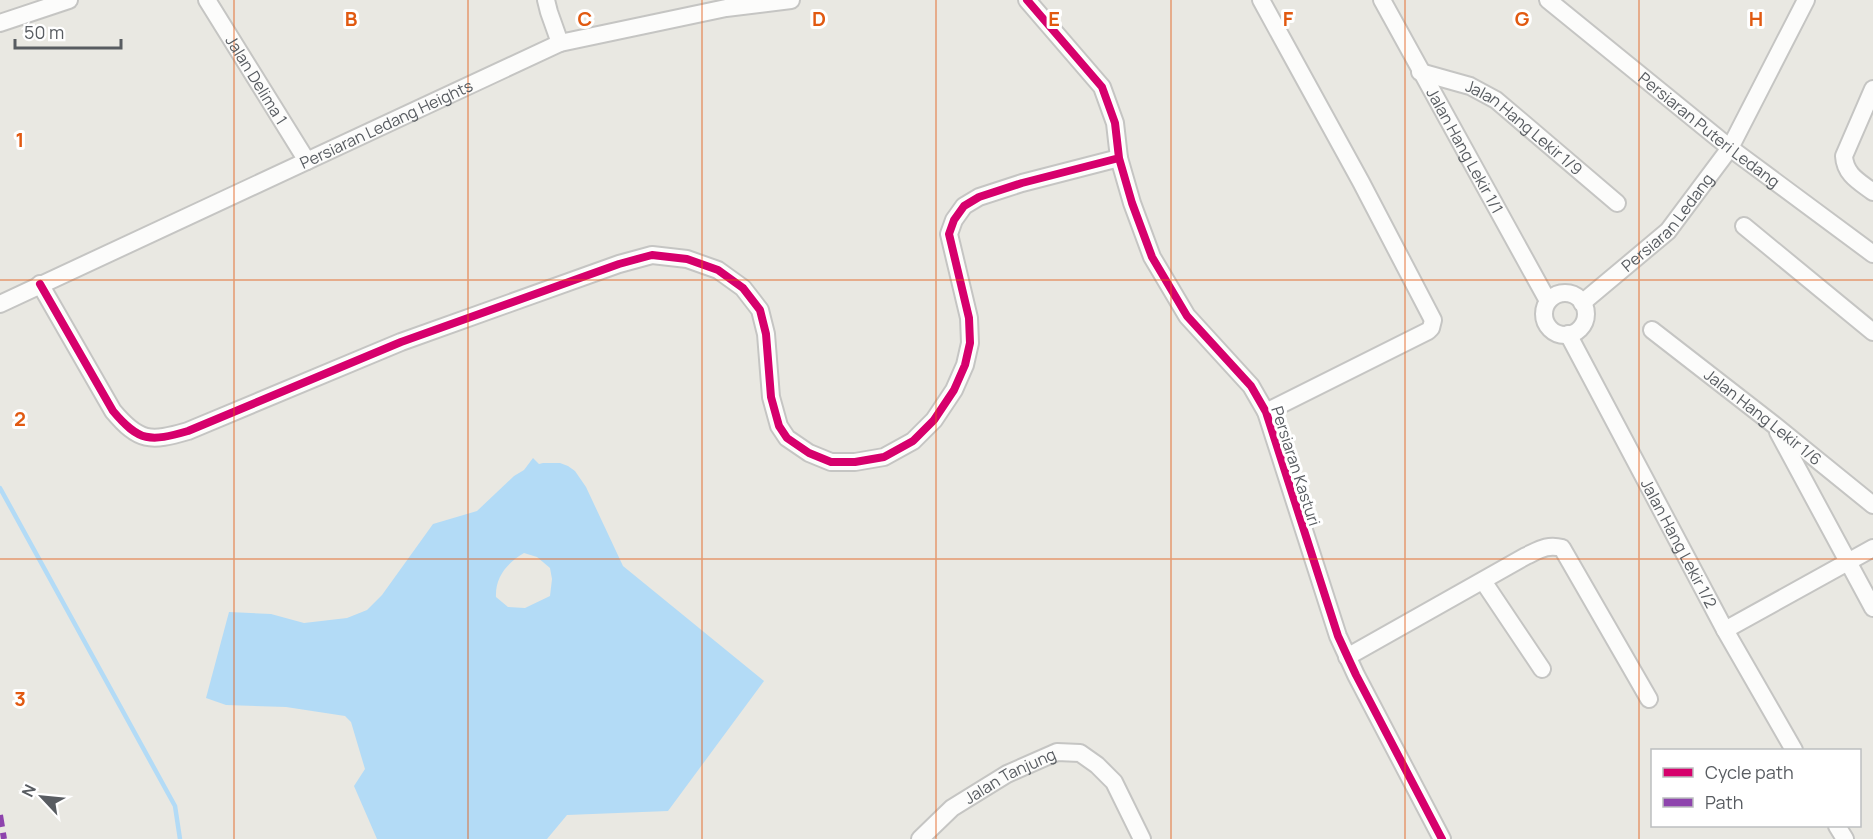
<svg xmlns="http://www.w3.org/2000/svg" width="1873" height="839" viewBox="0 0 1873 839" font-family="Manrope,sans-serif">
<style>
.water{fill:#b3dbf6;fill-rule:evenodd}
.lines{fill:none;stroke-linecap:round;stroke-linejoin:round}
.stream{stroke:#b3dbf6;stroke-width:4.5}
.street-casing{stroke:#c5c5c3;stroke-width:20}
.street{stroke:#fcfcfb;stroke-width:16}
.quiet{stroke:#8e44ad;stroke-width:6;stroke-dasharray:12 6;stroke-linecap:butt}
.cycleway-casing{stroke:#fff;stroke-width:11}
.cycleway{stroke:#d6006c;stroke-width:8}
.grid{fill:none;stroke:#e15910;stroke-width:1.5;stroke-opacity:0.55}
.labels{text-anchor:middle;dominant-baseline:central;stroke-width:6;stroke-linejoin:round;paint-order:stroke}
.street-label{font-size:16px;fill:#585c61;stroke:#fff}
.grid-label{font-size:20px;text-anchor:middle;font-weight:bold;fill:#e15910;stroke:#fff;stroke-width:6;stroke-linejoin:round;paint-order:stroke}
</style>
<rect width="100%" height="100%" fill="#e9e8e2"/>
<!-- water -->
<path class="water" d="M533 458 539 464 543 463H560L568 466 575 471 586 487 623 566 764 681 668 811 567 815 547 839H377L354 786 365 769 351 722 345 716 286 707 226 705 206 698 229 612 271 614 304 623 347 618 367 610 382 595 433 524 477 511 514 476 524 470ZM524 553 537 557 550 568 552 579 550 596 525 608 508 607 496 597C495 577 507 563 524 553Z"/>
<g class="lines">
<!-- stream -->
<path class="stream" d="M0 488 175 806 180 839"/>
<defs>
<g id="street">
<path id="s1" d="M207 0 307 161"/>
<path d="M546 0 549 12 560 43"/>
<path d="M1027 0 1102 87 1115 123 1119 158 1132 203 1152 257 1187 316 1251 386 1266 412 1338 636 1356 675 1442 839"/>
<path d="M1261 0 1361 182 1433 320 1431 328 1428 331 1266 412"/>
<path id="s2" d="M1382 0 1548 301"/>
<path id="s3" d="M1548 0 1730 148 1873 254"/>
<path d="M0 23 69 0"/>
<path id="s4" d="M1420 72 1470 86 1496 100 1617 203"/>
<path d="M1873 89 1844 156C1845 175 1860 182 1873 192"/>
<path d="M1744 226 1873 332"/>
<path d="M40 284 113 411C139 442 150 442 188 431L401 342 619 264 652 255 687 259 718 270 743 288 760 310 766 334 771 397 779 426 787 438 809 453 831 462H855L884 457 913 441 934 420 954 390 965 365 970 343 969 318 949 234 954 220 964 206 979 197 1022 183 1119 158"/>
<circle cx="1565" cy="314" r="21"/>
<path id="s5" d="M1582 303 1668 231 1730 148 1806 0"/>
<path id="s6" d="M0 304 560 43 726 8 791 0"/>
<path id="s7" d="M1652 330 1773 424 1873 505"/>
<path id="s8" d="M1568 334 1725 630 1794 750"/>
<path d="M1778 432 1873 608"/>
<path d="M1483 581 1542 669"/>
<path d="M1725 630 1873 548"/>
<path d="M1347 657 1526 556C1539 550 1547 544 1562 548L1649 699"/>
<path d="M1837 826 1845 839"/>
<path id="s9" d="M920 839 952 808 1007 774 1057 752 1080 753 1097 765 1114 782 1142 839"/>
</g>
</defs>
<!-- street casing -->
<use href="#street" class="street-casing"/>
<!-- street -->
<use href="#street" class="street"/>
<!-- quiet -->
<path class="quiet" d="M0 815 4 839"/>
<defs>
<path id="cycleway" d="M1027 0 1102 87 1115 123 1119 158 1132 203 1152 257 1187 316 1251 386 1266 412 1338 636 1356 675 1442 839
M40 284 113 411C139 442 150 442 188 431L401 342 619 264 652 255 687 259 718 270 743 288 760 310 766 334 771 397 779 426 787 438 809 453 831 462H855L884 457 913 441 934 420 954 390 965 365 970 343 969 318 949 234 954 220 964 206 979 197 1022 183 1119 158"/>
</defs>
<!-- cycleway casing -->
<use href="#cycleway" class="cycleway-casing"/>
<!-- cycleway -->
<use href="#cycleway" class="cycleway"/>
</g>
<!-- grid -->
<path class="grid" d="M234 0V839M468 0V839M702 0V839M936 0V839M1171 0V839M1405 0V839M1639 0V839M0 280H1873M0 559H1873"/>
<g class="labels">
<!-- street labels -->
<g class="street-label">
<text stroke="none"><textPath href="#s1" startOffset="94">Jalan Delima 1</textPath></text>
<text stroke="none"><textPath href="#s6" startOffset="426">Persiaran Ledang Heights</textPath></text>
<text stroke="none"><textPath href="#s3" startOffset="207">Persiaran Puteri Ledang</textPath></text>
<text stroke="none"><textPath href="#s4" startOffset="120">Jalan Hang Lekir 1/9</textPath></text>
<text stroke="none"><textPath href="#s2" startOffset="172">Jalan Hang Lekir 1/1</textPath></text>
<text stroke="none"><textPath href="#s5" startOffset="118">Persiaran Ledang</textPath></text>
<text stroke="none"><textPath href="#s7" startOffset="141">Jalan Hang Lekir 1/6</textPath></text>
<text transform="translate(1296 466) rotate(72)">Persiaran Kasturi</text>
<text stroke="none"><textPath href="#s8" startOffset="237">Jalan Hang Lekir 1/2</textPath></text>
<text stroke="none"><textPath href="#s9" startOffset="111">Jalan Tanjung</textPath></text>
</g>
</g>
<g class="grid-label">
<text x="351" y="26">B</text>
<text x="585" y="26">C</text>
<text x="819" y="26">D</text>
<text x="1054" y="26">E</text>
<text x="1288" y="26">F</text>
<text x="1522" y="26">G</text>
<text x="1756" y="26">H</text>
<text x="20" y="147">1</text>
<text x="20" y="426">2</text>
<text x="20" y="706">3</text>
</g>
<!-- legend -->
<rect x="1651" y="749" width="210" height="78" fill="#ffffff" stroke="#bcbec0" stroke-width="1.5"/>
<rect x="1663" y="768" width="30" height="9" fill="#d6006c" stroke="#bcbec0" stroke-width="1.5"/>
<text x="1705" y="779" font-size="18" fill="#585c61">Cycle path</text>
<rect x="1663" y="798" width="30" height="9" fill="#8e44ad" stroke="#bcbec0" stroke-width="1.5"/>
<text x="1705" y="809" font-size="18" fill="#585c61">Path</text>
<!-- north arrow -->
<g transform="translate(42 797) rotate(296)" stroke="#ffffff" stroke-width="4.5" paint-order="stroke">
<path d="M0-4.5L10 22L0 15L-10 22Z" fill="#585c61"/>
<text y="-9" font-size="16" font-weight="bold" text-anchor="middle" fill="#585c61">N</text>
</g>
<!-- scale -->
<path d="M15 39v9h106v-9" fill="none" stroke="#585c61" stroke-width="3"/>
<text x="24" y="39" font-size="18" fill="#585c61" stroke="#ffffff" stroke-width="4.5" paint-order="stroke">50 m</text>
</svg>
